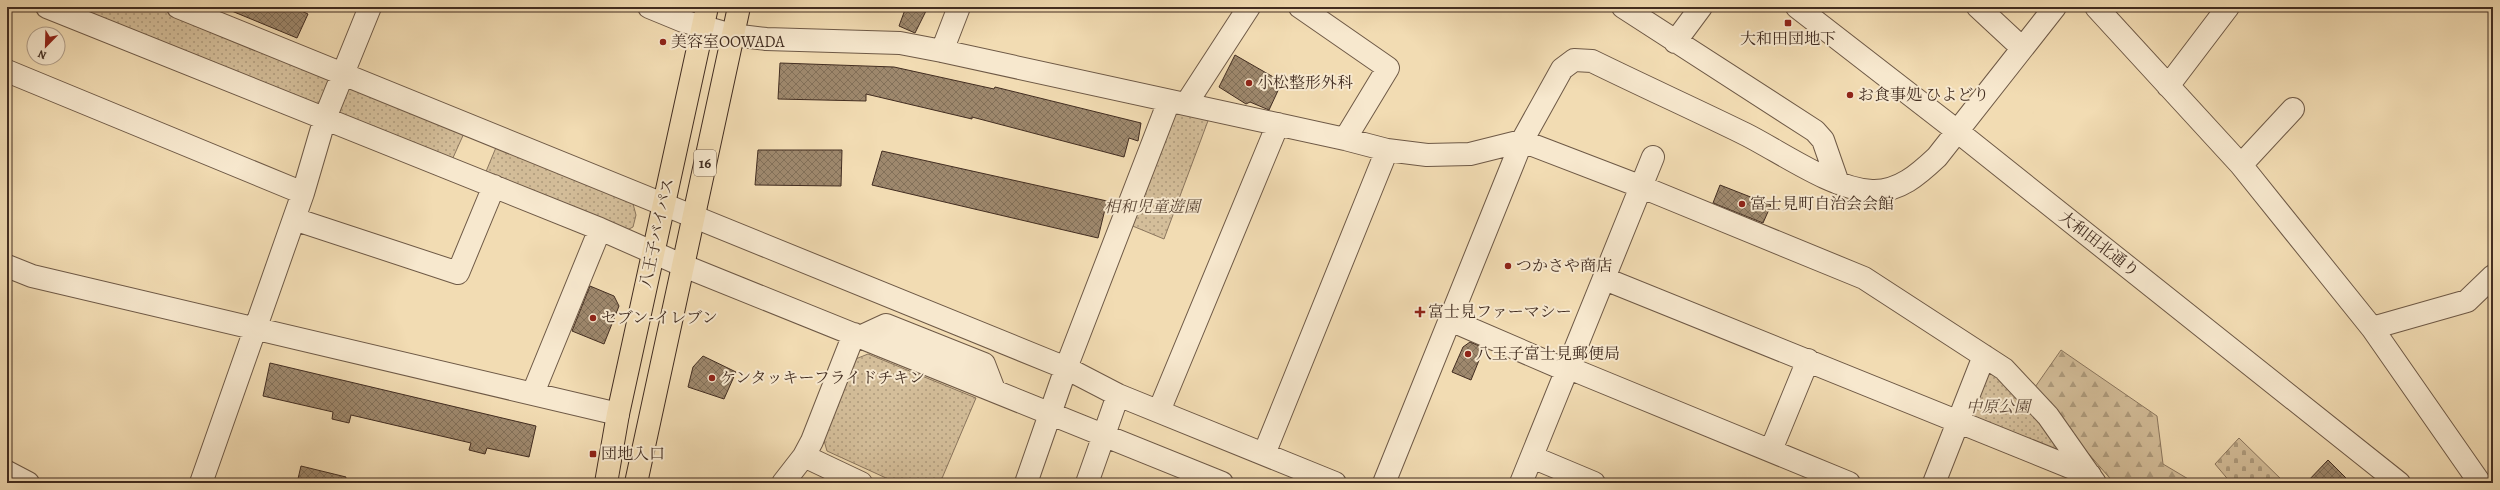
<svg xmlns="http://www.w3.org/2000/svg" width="2500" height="490" viewBox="0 0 2500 490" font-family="Alegreya,'Noto Serif JP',serif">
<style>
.forest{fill:url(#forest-firs);stroke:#8b765e}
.cemetery{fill:url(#cemetery-stones);stroke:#8b765e}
.park{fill:url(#park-dots);stroke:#8b765e;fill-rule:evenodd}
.building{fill:url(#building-cross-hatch);stroke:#422d21}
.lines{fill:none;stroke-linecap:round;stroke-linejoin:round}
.minor-casing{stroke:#6e5946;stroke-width:24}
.highway-casing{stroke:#422d21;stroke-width:24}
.minor{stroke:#f7e8ce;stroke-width:22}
.highway{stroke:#f2dcb3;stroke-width:22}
.poi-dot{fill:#8f2418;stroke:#f7e8ce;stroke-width:1.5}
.labels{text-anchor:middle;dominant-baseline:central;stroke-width:4;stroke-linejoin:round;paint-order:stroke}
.shield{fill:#f7e8ce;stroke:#786555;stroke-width:1}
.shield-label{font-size:15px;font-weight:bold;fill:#422d21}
.poi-label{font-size:16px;fill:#422d21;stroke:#f7e8ce;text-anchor:start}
.park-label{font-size:16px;font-style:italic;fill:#5f4a39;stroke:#f7e8ce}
.street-label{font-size:16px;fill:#422d21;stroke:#f7e8ce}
</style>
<defs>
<pattern id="forest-firs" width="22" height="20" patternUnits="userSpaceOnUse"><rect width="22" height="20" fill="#d4be9a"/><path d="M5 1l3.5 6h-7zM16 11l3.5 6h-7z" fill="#ae9b7d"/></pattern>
<pattern id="cemetery-stones" width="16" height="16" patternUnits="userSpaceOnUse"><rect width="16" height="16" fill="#d4be9a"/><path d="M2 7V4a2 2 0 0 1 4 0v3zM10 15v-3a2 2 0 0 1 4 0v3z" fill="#ae9b7d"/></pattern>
<pattern id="park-dots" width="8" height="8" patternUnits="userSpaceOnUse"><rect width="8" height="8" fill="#d4be9a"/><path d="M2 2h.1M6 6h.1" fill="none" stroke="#ae9b7d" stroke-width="1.8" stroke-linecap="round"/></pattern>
<pattern id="building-cross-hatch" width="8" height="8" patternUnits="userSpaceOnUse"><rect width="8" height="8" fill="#9e886d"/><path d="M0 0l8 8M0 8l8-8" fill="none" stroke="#827059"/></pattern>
</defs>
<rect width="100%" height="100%" fill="#f2dcb3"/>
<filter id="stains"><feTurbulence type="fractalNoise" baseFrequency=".005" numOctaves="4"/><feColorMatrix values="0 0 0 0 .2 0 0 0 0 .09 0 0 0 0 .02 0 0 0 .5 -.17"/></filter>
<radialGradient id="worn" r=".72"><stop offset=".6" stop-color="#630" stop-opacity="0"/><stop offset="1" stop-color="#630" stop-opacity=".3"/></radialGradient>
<!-- forest -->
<path class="forest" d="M2061 350 2157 416 2163 464 2195 483H2114L2033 390Z"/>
<!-- cemetery -->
<path class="cemetery" d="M2239 438 2285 483H2231L2215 464Z"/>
<!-- park -->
<path class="park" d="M66 7H171L632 200 636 215 633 227 623 232ZM465 131 497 145 485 174 452 160Z
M1169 101 1212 110 1164 239 1123 222Z
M868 354 976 398 940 483H897L827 451 823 437 853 360Z
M1984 356 2090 475 1959 423Z"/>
<!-- building -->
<path class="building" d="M222 7H293L308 14 297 38Z
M906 7H928L915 33 899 26Z
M1235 55 1282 82 1269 110 1250 102 1246 104 1219 87Z
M780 63 894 67 994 89 995 87 1141 123 1138 141 1129 138 1124 157 972 117V119L866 94V101L778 99Z
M758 150H842L841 186 755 185Z
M882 151 1107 201 1098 238 872 185Z
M1720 185 1771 205 1763 223 1713 203Z
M590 286 614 296 619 306 604 344 572 331Z
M1470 342 1484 348 1471 380 1452 372 1463 347Z
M703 356 736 372 724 399 688 387 693 367Z
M270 363 536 426 529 457 487 448 485 454 469 450 471 443 351 415 349 423 332 419 333 412 263 396Z
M2328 460 2351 483H2306Z
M301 466 346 477 345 483H297Z"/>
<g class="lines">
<defs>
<path id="minor" d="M47 7 600 229 684 266 1222 483
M178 7 1066 368 1118 395 1335 483
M649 7 683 21 732 35 766 39 900 43 942 51 1345 139 1387 150 1427 155 1470 154 1522 141 1642 187 1864 278 2004 369 2048 416 2095 483
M1300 7 1388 68 1345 139
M1623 7 1815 131 1823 140 1838 183
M1797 7 1957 131 2399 483
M1978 7 2021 47
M2096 7 2241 165 2372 328 2480 483
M1675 42 1701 7
M942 51 959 7
M7 71 303 193
M2168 86 2228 7
M1186 104 1249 7
M2241 165 2293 109
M294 219 458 273 494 186
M7 266 32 276 618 414
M1605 279 2090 475
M1450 320 1568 371
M2372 328 2467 301 2493 276
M860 337 886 325 984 364 994 390
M1569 368 1849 483
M533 393 600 229
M1159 411 1278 124
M1771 450 1808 360
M1264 454 1387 150
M804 456 861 483
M1532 457 1594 483
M7 472 28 483
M201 483 303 193 325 118 370 7
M783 483 804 456 812 441 854 334
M1026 483 1066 368 1169 101
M1087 483 1118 395
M1384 483 1522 141 1562 69 1574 60 1592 61C1643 86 1694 109 1745 134 1781 152 1832 189 1872 191 1899 192 1919 174 1937 157L2055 7
M1521 483 1653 157
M1934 483 1984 356"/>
<path id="highway" d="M606 483 618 414 707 7
M636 483 739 7"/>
</defs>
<!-- minor casing -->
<use href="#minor" class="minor-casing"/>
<!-- highway casing -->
<use href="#highway" class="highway-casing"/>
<!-- minor -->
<use href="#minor" class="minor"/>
<!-- highway -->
<use href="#highway" class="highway"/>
</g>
<!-- markers -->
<g class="poi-dot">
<rect x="1784" y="19" width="8" height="8" rx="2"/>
<circle cx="663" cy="42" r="4"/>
<circle cx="1249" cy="83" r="4"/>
<circle cx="1850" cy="95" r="4"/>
<circle cx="1742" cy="204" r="4"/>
<circle cx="1508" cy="266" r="4"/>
<path d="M1418 306h4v4h4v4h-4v4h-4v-4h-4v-4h4z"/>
<circle cx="593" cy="318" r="4"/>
<circle cx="1468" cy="354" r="4"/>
<circle cx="712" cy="378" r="4"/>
<rect x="589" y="450" width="8" height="8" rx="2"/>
</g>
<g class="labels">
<!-- shield labels -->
<rect class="shield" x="694" y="150" width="22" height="26" rx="3"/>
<g class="shield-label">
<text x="705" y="163">16</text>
</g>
<!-- poi labels -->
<g class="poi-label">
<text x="1788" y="39" text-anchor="middle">大和田団地下</text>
<text x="671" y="42">美容室OOWADA</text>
<text x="1257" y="83">小松整形外科</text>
<text x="1858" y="95">お食事処 ひよどり</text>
<text x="1750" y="204">富士見町自治会会館</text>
<text x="1516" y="266">つかさや商店</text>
<text x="1428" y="312">富士見ファーマシー</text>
<text x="601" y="318">セブン-イレブン</text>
<text x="1476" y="354">八王子富士見郵便局</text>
<text x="720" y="378">ケンタッキーフライドチキン</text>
<text x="601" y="454">団地入口</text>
</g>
<!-- park labels -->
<g class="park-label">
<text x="1152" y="207">相和児童遊園</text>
<text x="1998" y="407">中原公園</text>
</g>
<!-- street labels -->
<g class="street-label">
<text transform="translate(657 233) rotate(-78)">八王子バイパス</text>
<text transform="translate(2099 244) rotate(38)">大和田北通り</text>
</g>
</g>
<!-- margin -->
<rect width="2500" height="490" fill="none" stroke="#f2dcb3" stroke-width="24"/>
<rect x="8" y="8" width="2484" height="474" fill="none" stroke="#422d21" stroke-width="2"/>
<rect x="12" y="12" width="2476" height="466" fill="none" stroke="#422d21"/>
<!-- north arrow -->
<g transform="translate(46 46) rotate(203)"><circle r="19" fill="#f7e8ce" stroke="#af9d89"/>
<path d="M0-3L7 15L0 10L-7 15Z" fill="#8f2418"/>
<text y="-6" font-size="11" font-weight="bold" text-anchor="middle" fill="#422d21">N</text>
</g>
<rect width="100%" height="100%" filter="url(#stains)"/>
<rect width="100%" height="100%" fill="url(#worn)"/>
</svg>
